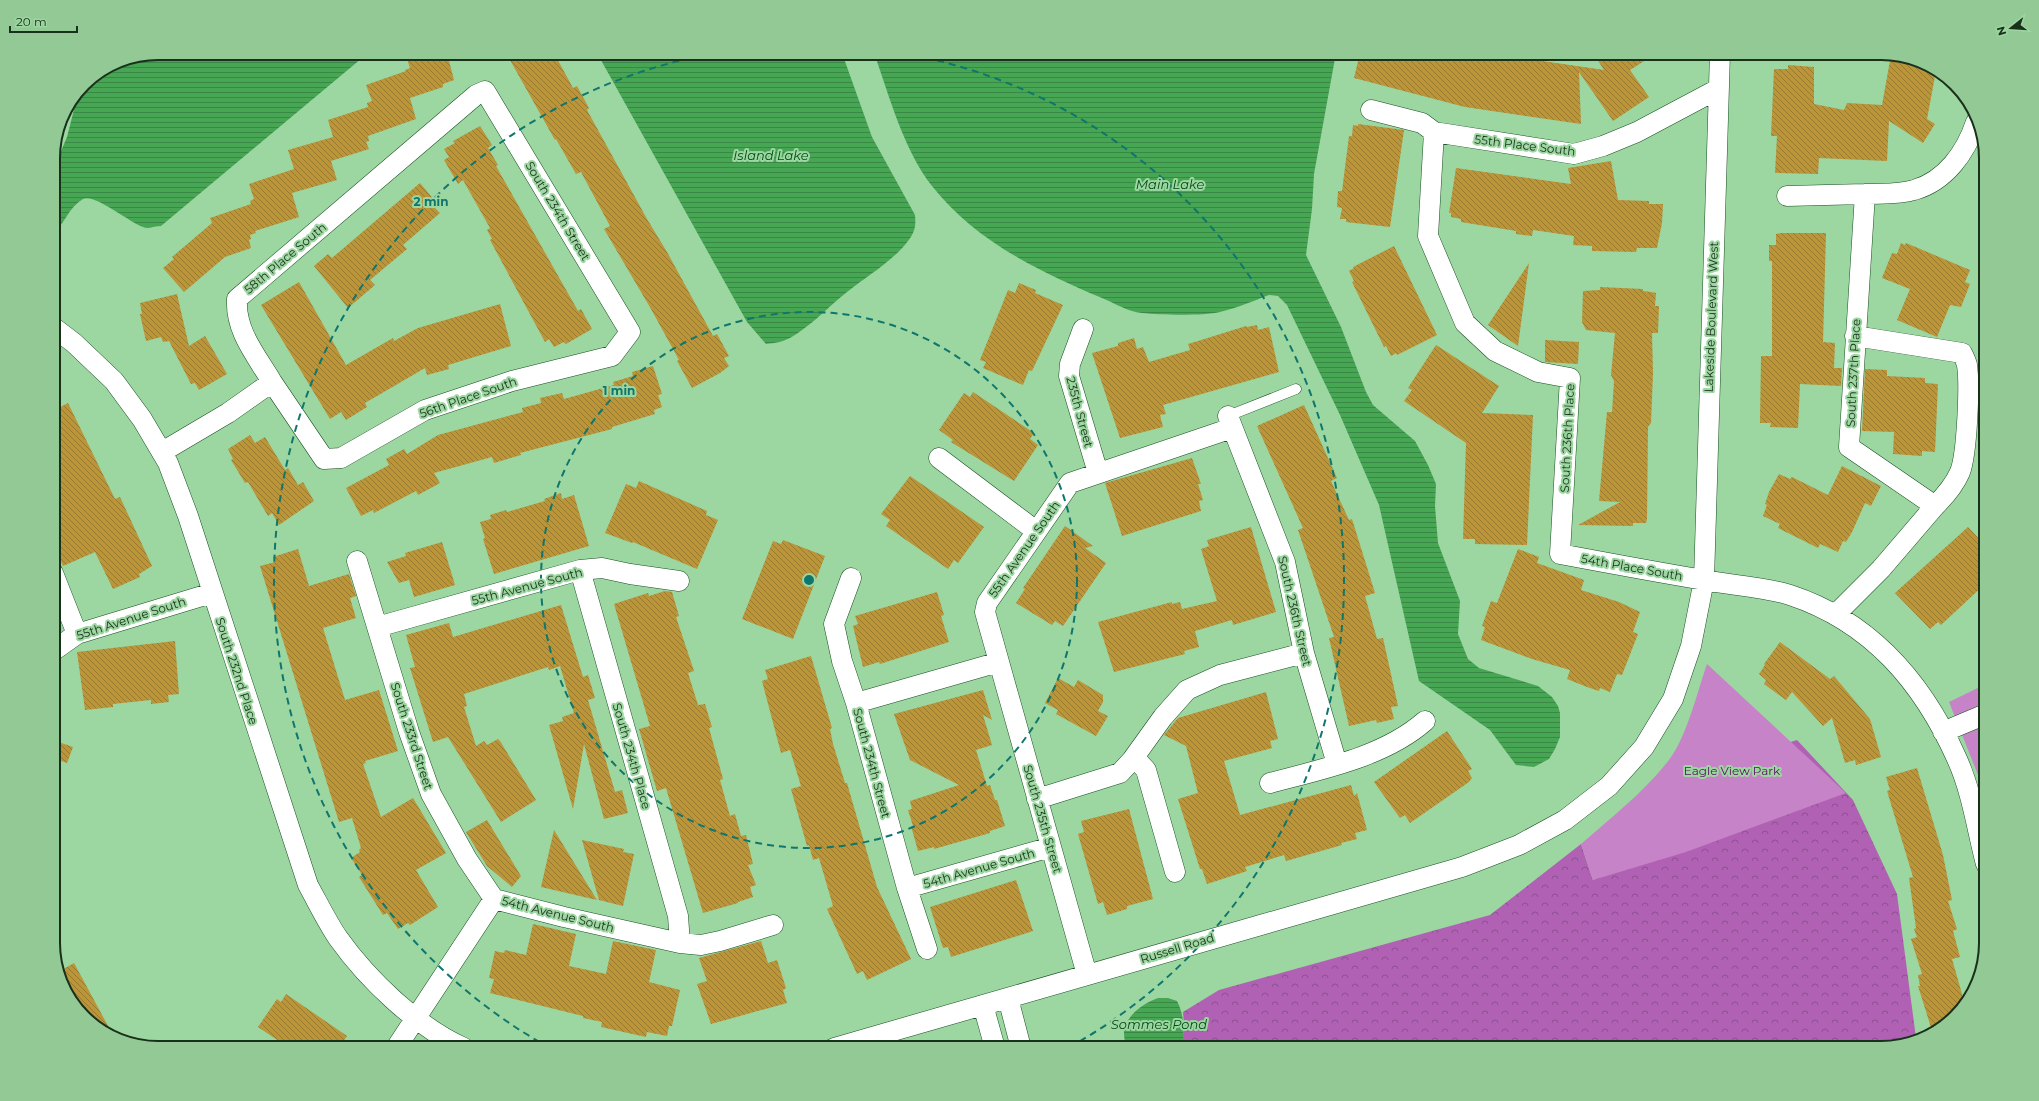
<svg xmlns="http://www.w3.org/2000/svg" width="2039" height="1101" viewBox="0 0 2039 1101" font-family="Montserrat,sans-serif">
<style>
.forest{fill:url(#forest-crowns)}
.park{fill:#c783c7}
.water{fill:url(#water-rules)}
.building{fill:url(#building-back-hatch)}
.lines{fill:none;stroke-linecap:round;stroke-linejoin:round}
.service-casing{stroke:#175021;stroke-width:11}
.minor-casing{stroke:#175021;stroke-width:21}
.service{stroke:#fff;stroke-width:10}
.minor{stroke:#fff;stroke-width:20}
.ring{fill:none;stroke:#0f766e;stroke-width:2;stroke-dasharray:7 5}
.labels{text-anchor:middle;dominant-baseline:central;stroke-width:4;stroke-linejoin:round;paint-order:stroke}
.street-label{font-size:12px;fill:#19301b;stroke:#9cd6a0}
.park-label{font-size:12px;fill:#5b0e5e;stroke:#9cd6a0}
.water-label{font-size:13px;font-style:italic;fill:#024b16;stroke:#9cd6a0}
.rim{fill:none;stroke:#19301b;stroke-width:2}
.centre{fill:#0f766e;stroke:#9cd6a0;stroke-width:2}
.ring-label{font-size:12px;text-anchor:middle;font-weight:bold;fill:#0f766e;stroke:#9cd6a0;stroke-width:4;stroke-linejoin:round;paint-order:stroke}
</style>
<defs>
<pattern id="forest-crowns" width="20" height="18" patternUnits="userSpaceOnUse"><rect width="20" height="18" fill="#b161b3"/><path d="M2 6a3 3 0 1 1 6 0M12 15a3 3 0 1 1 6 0" fill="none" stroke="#8f5091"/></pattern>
<pattern id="water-rules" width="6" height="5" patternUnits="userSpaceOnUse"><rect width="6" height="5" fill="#46a654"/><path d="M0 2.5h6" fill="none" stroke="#3a8845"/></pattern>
<pattern id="building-back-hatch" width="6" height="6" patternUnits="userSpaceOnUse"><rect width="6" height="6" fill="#bb9537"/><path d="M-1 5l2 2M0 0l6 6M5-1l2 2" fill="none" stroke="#977a2e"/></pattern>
</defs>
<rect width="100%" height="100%" fill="#9cd6a0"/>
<!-- forest -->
<path class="forest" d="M1797 740 1853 800 1897 894 1916 1038 1881 1048H1182L1184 1024 1183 1012 1219 990 1490 915 1581 844 1593 880 1696 827 1727 837 1733 813 1765 750Z"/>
<!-- park -->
<path class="park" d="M1707 664 1846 793 1686 852 1593 880 1581 844C1611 818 1644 792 1669 760 1687 736 1697 693 1707 664Z
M1986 684V795L1949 702Z"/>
<!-- water -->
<path class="water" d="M158 53H368L161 226C156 226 148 229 143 227 129 222 94 193 83 199 69 207 64 224 53 235V170L67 137 79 90 84 84 118 61Z
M597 53H842L872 137 915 215C916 226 915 232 908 241 893 261 867 276 847 292 828 307 811 326 790 338 782 342 775 343 766 344L747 322Z
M874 53H1336L1314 174 1312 209 1306 255 1341 327 1366 392 1373 405 1415 441 1428 465 1436 484 1435 506 1438 543 1460 601 1458 634 1468 659 1479 668 1538 686 1552 697 1558 706 1560 713V737L1555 749 1549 759 1534 767 1516 765 1490 730 1419 681 1379 505 1340 415 1287 305 1278 296 1269 295C1253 301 1237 308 1220 312 1202 316 1161 315 1142 313 1129 312 1114 303 1102 298 1040 272 975 241 932 186 904 151 889 95 874 53Z
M1158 998H1168L1177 1001C1185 1017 1184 1031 1182 1048H1126C1125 1043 1124 1037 1124 1032 1126 1015 1144 1003 1158 998Z"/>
<!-- building -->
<path class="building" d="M405 53H447L454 80 443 84V87L410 98 416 119 368 136 369 141 366 142 369 149 331 161 337 180 292 193 299 217 255 231 256 233 250 235 251 239 249 240 251 248 225 257 184 292 163 268 174 259 172 257 212 223 210 218 251 204 250 201 254 199 249 184 294 169 288 150 333 137 328 120 368 107 367 103 372 101 366 85 406 71 405 70 410 68Z
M506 53H554L573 88 577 86 589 108 587 110 647 219 667 252 713 336 717 334 729 356 724 358 729 366 720 373 692 388 677 361 679 360 651 309 604 229 610 226 581 172 576 174 556 139 555 140Z
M1360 53H1455L1493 60 1494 54 1604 70 1593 53H1657L1630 70 1649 97 1613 121 1579 72 1581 124 1465 107 1354 78Z
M1891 55 1928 64 1936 71 1927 119 1935 124 1923 143 1889 121 1887 161 1819 158 1818 174 1775 173 1777 136H1771L1774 69H1788V65L1814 67V104L1844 110 1847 103 1882 105Z
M1358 124 1404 130 1390 227 1346 222V219H1340L1342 208 1337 207 1338 191H1342L1349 136H1352L1353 125 1358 126Z
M480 126 492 145 488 148 498 165 496 166 578 311 581 309 592 329 566 344 564 342 554 347 549 339 545 342 490 240 492 239 487 230 490 228 463 180 458 184 444 160 449 157 444 149 455 143 453 141Z
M1611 161 1618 200 1649 201V204H1663L1662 223 1657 248H1637L1636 252 1592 251V246L1573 245 1574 236 1533 230 1532 236 1516 234V231L1461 222V219L1451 217V213H1449L1456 168 1571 184 1568 168Z
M420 183 436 202 432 205 440 213 403 245 407 249 370 280 375 285 348 308 314 266 328 254 332 258Z
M1781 233H1826L1823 342 1835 343 1834 368H1842L1841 386 1800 384 1798 428 1770 427 1771 423H1760L1761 356H1772V261H1769V245H1776V234Z
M1901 243 1905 245 1906 243 1970 270 1965 282 1970 284 1961 307 1950 305 1937 337 1897 320 1910 289 1882 278 1892 253 1897 254Z
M1394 246 1437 335 1397 355 1396 353 1391 356 1386 346 1384 347 1352 282 1354 281 1349 271 1354 268 1353 267Z
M1529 263 1518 346 1488 325Z
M299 282 346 365 393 338 394 341 418 328 500 304 511 346 448 365 449 369 427 375 425 368 365 403 367 407 346 420 341 412 330 419 261 305Z
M1019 283 1036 290 1035 293 1063 305 1032 371 1029 370 1023 385 983 368 986 362 980 360 1008 290 1015 293Z
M1600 287 1643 289V291L1651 292 1656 293 1655 306H1659L1658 333H1652L1653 373 1651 423 1648 427 1647 519 1646 523H1633V526L1578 525 1620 502 1599 501 1607 412H1612L1614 381 1611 375 1615 333 1586 330 1582 322 1583 291 1600 290Z
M177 294 189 346 205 336 227 374 199 390 195 383 191 384 169 341 163 342 161 337 146 341 140 314H142L140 303Z
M1257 325 1258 330 1269 327 1279 372 1163 405 1166 414 1160 415 1163 427 1120 438 1092 353 1118 346V343L1134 338 1137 349 1143 347 1149 362 1190 350 1188 344 1198 341 1246 326 1247 327Z
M1545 340 1579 342 1578 364 1545 362Z
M1436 345 1499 386 1482 413 1533 415 1527 545 1475 544V539H1463L1466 443 1404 401 1412 390 1408 388Z
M653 366 662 394 658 395 662 407 654 410 655 414 612 427V429L520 453 521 455 494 463 492 457 434 473 440 483 418 495 416 491 374 513 373 510 361 516 346 488 389 465 386 459 404 449 407 454 438 435 523 412 522 408 541 403 540 398 562 393 564 399 614 385 613 382 633 376 632 372Z
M1865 369 1887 370V376L1925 378V383L1938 384 1935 452 1922 451V456L1893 454 1894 432 1862 431Z
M973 392 1034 433 1030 439 1038 445 1014 481 951 442 953 440 939 430 964 393 970 397Z
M68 403 115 499 120 497 152 566 139 574 140 577 113 589 95 552 63 566 53 543V411Z
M1304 405 1337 478 1331 481 1349 520 1352 519 1375 593 1365 596 1377 639 1383 638 1398 706 1391 707 1394 719 1377 723 1376 720 1349 726 1329 638 1334 637 1298 530 1303 528 1257 426Z
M250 435 255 443 265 437 285 470 288 468 298 485 303 482 314 501 279 525 272 513 268 516 248 482 245 483 231 460 233 459 228 449Z
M1192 458 1201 484H1198L1203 500 1199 501 1201 511 1122 536 1105 483Z
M1842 466 1881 486 1871 506 1865 503 1852 532 1846 542 1843 541 1838 552 1820 544 1818 548 1778 528 1780 524 1763 516 1767 505 1765 504 1769 492 1779 474 1790 479 1792 477 1828 495Z
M910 476 984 527 958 563 954 560 948 569 886 526 890 520 881 514Z
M639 481 707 511 706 515 718 520 697 569 633 542 632 543 605 533 626 484 636 488Z
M561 493 562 499 574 495 589 546 494 574 483 539 485 538 480 522 491 519 490 515 506 510 507 512 545 501 544 499Z
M1065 526 1093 546 1085 548 1106 563 1063 626 1055 621 1052 625 1016 603 1025 589 1023 588Z
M1251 527 1276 612 1233 625 1232 620 1195 631 1199 647 1184 651 1185 654 1114 672 1098 622 1172 602V604L1180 602 1182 609 1217 601 1201 549 1209 546 1207 540Z
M1968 527 1986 546V583L1941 625 1938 622 1930 629 1895 593Z
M783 540 825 556 793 639 742 619 773 541 781 544Z
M442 542 455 585 414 597 409 580 399 583 387 562 406 556 405 553Z
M298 549 309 586 349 574 356 596 350 598 356 618 323 628 345 700 379 690 398 751 365 761 366 763 363 764 381 817 413 798 446 853 416 870 438 907 410 925 408 923 398 929 387 913 383 915 359 877 362 875 351 858 360 852 359 850 361 848 352 818 339 822 260 566 275 562 273 557Z
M1518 549 1539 557 1537 563 1584 580 1581 590 1619 602 1640 612 1633 632 1638 634 1622 675 1617 674 1610 692 1600 688 1599 691 1587 687 1567 679 1570 670 1532 659 1481 640 1485 627 1482 626 1491 601 1497 603Z
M665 591 672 592 679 616 676 617 694 671 688 673 698 705 705 704 712 727 709 728 723 779 720 780 730 816 735 814 741 836 746 835 753 864 748 865 756 885 750 887 753 897 738 902V903L703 913 666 788 657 791 639 729 650 726 614 604 648 593 649 596Z
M937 592 944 615 941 616 949 642 880 664 879 662 863 667 853 626 858 624 855 616Z
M561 605 583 677 588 675 595 698 588 700 615 792 622 790 628 813 604 819 584 744 573 809 549 725 563 721 562 717 574 713 560 666 549 670 548 667 464 694 467 706 464 707 476 746 484 741 487 745 498 739 500 741 536 800 501 822 448 737 433 742 410 668 415 667 406 635 449 623 453 637Z
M175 641 179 694 168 695 169 702 151 704V700L113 704V707L85 710 77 652Z
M1780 642 1830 679 1834 676 1870 719 1881 757 1856 765 1855 760 1845 763 1832 718 1823 726 1792 692 1786 700 1764 684 1766 680 1759 674 1765 665 1764 664Z
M811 656 832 728 830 729 833 744 845 783H847L877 887 911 959 867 980 863 971 857 974 827 909 833 906 819 858 813 860 809 845 807 846 791 789 801 786 790 750 781 753 762 681 768 679 765 670Z
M1058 678 1074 687 1078 680 1103 695V702L1098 711 1108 716 1096 736 1056 714 1058 710 1045 703Z
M983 690 992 720 983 715 992 745 976 750 987 786 990 785 995 800H997L1005 826 990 831V833L934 849V847L918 851 911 826H913L908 810 912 809 910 801 959 785 910 760 894 714Z
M1266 692 1278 739 1270 741 1272 748 1224 761 1240 815 1351 785 1354 796 1357 793 1367 830 1355 833 1357 839 1341 843 1342 845 1286 861 1284 855 1245 867 1247 871 1207 884 1202 869H1200L1178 799 1198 793 1186 746 1164 735 1178 718Z
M1447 731 1472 769 1468 771 1472 778 1469 782 1410 823 1405 815 1400 818 1374 782Z
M53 740 73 747 67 763 53 758Z
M1917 768 1943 855 1952 900 1948 901 1957 929 1953 931 1960 957 1952 959 1964 1001 1933 1034 1918 986H1920L1918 975 1922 974 1911 939 1917 937 1914 929 1916 928 1909 878 1913 877 1887 791 1890 790 1886 777Z
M1129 809 1153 899 1127 906V909L1107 915 1103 902 1098 904 1078 834 1084 832 1081 821Z
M487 820 521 876 512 887 487 866 466 832Z
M554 830 597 900 541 887Z
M582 840 624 849 623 852 634 854 623 906 599 900Z
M1016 880 1033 931 951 957 948 947 943 948 930 907Z
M533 924 576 934 569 966 606 974 613 941 656 950 649 982 680 990 672 1026H669L667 1036 647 1032 646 1037 601 1027 602 1022 583 1018V1016L490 993 494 979 489 978 495 951 504 953 505 950 526 955Z
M761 941 768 963 777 960 786 988 783 990 787 1003 711 1024 697 984 707 981 699 958Z
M74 963 114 1037H113L71 1001 60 971Z
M286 994 347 1036 339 1048H289L258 1027 277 999 281 1002Z"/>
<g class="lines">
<defs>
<path id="service" d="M1228 416 1296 389"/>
<path id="minor" d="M1371 110 1422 123 1434 132 1574 154 1603 146 1637 132 1718 89
M1434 132 1428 236 1465 323 1495 351 1538 372 1570 378 1560 554C1608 563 1656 572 1704 580 1729 585 1766 587 1790 595 1872 622 1923 683 1957 759 1972 792 1977 830 1986 864
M1787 196 1865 194
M53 327 74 343 114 381 142 419 168 463 188 516 308 885C318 903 327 922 338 938 368 980 417 1027 464 1048
M1083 329 1070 364 1069 376 1098 473
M1855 336 1962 353C1964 357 1966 361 1967 365 1970 385 1967 454 1960 472 1954 486 1945 496 1935 506
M1228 416 1285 562 1304 653 1337 764
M162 452 228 413 272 382C256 355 235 331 237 299L476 95 485 91 630 332 612 356 512 381 425 410 341 458 324 459 272 382
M939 458 1036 531
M357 561 409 732 431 794 467 859 494 899
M580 570 678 916 680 943
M53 573 77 634
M851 578 834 624 842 661 856 703 907 888 927 949
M1836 614 1881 569 1935 506 1849 447 1865 194C1881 193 1898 195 1914 190 1946 181 1966 152 1976 122
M377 627 580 570 602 568 630 574 679 581
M53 651 77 634 212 593
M999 662 1087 975
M856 703 999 662 985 612 987 603 1070 483 1232 428
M1943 732 1986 714
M1134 757 1146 770 1175 872
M1270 783C1322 769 1384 757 1425 721
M1037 799 1120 773 1132 760 1163 717 1187 690 1220 675 1304 653
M907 888 1051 847
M494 899 564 917 680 943 701 945 720 941 773 925
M1008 998 1021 1048
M983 1005 995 1048
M396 1048 494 899
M834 1048 1462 867 1519 845 1565 820 1609 786 1644 747 1673 699 1691 646 1704 580 1720 53"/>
</defs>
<!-- service casing -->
<use href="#service" class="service-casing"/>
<!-- minor casing -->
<use href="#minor" class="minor-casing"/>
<!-- service -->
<use href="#service" class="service"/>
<!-- minor -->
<use href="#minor" class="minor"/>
</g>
<!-- distance rings -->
<g class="ring">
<circle cx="809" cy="580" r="268"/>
<path d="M550 1048A535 535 0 0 1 716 53M902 53A535 535 0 0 1 1068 1048"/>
</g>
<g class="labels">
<!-- street labels -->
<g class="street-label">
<text transform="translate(1525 145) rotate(7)">55th Place South</text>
<text transform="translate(558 211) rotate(59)">South 234th Street</text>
<text transform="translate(285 258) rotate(-40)">58th Place South</text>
<text transform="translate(1711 317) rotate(-88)">Lakeside Boulevard West</text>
<text transform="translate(1853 373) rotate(-87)">South 237th Place</text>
<text transform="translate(468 397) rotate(-19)">56th Place South</text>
<text transform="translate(1080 412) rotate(75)">235th Street</text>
<text transform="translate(1567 438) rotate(-87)">South 236th Place</text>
<text transform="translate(1024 549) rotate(-55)">55th Avenue South</text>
<text transform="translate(1632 567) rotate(10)">54th Place South</text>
<text transform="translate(527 586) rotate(-15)">55th Avenue South</text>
<text transform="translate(1295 611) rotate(77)">South 236th Street</text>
<text transform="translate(131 618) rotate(-18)">55th Avenue South</text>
<text transform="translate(237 671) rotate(72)">South 232nd Place</text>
<text transform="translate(412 736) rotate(72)">South 233rd Street</text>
<text transform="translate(632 756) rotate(74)">South 234th Place</text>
<text transform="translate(872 763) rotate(75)">South 234th Street</text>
<text transform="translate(1043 819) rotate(74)">South 235th Street</text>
<text transform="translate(979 868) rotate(-16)">54th Avenue South</text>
<text transform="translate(558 914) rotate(14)">54th Avenue South</text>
<text transform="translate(1177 948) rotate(-17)">Russell Road</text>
</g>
<!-- park labels -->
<g class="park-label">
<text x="1732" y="770">Eagle View Park</text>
</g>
<!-- water labels -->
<g class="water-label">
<text x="771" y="155">Island Lake</text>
<text x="1170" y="184">Main Lake</text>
<text x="1159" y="1024">Sommes Pond</text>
</g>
</g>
<!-- crop -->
<path d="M0 0H2039V1101H0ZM158 60H1881A98 98 0 0 1 1979 158V943A98 98 0 0 1 1881 1041H158A98 98 0 0 1 60 943V158A98 98 0 0 1 158 60Z" fill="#92c995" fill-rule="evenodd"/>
<path class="rim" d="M158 60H1881A98 98 0 0 1 1979 158V943A98 98 0 0 1 1881 1041H158A98 98 0 0 1 60 943V158A98 98 0 0 1 158 60Z"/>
<circle cx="809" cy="580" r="6" class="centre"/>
<g class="ring-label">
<text x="431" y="206">2 min</text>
<text x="619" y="395">1 min</text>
</g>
<!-- north arrow -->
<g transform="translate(2011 28) rotate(253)" stroke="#9cd6a0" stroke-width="3" paint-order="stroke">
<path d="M0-3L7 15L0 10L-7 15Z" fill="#19301b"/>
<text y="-6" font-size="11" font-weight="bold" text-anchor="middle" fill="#19301b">N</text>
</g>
<!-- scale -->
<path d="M10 26v6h67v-6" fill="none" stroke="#19301b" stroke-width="2"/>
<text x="16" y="26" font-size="12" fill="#19301b" stroke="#9cd6a0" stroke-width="3" paint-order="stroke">20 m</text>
</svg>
